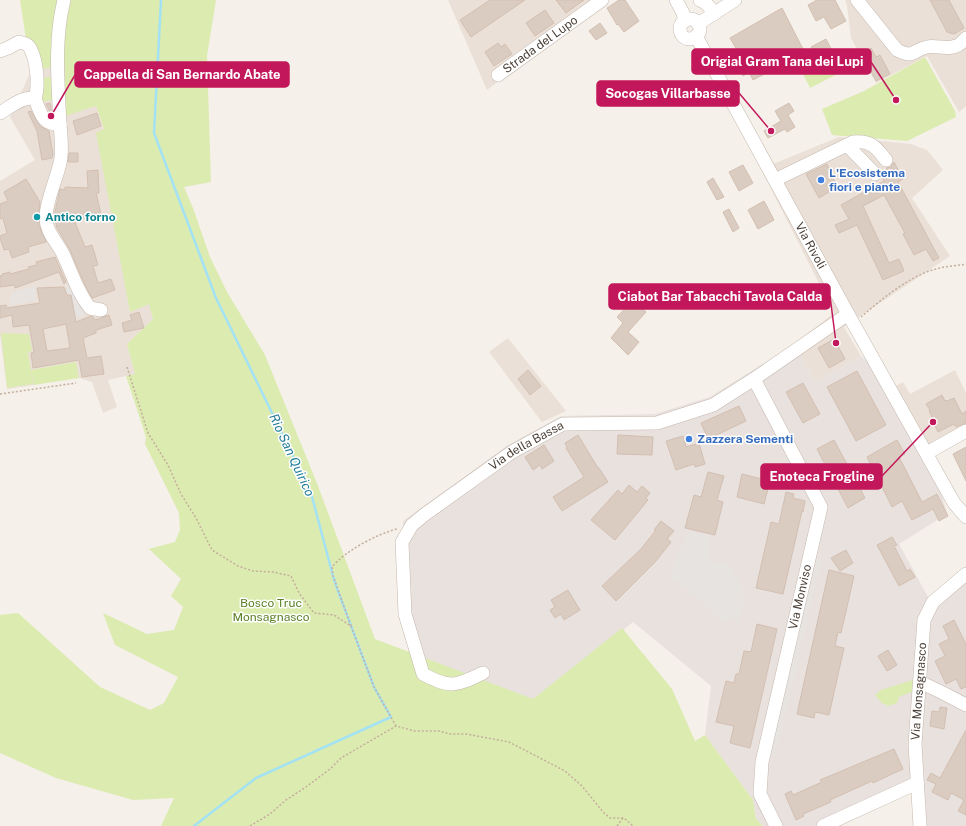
<svg xmlns="http://www.w3.org/2000/svg" width="966" height="826" viewBox="0 0 966 826" font-family="'Public Sans',sans-serif">
<style>
.residential{fill:#eae0d7}
.industrial{fill:#e8e1de}
.green{fill:#dcebb0}
.parking{fill:#e7e3e1}
.lines{fill:none;stroke-linecap:round;stroke-linejoin:round}
.stream{stroke:#a3e2f4;stroke-width:2.5}
.building{fill:#dbccc1;stroke:#d3bfb1;fill-rule:evenodd}
.minor-casing{stroke:#c5b8ae;stroke-width:14}
.path{stroke:#c4ae9c;stroke-width:1.5;stroke-dasharray:2 2;stroke-linecap:butt}
.minor{stroke:#fff;stroke-width:13}
.shop-dot{fill:#3f7fe0;stroke:#fff;stroke-width:1.5}
.culture-dot{fill:#0f9aa8;stroke:#fff;stroke-width:1.5}
.labels{text-anchor:middle;dominant-baseline:central;stroke-width:3;stroke-linejoin:round;paint-order:stroke}
.street-label{font-size:12px;fill:#4a3f37;stroke:#fff}
.shop-label{font-size:12px;font-weight:bold;fill:#366cbe;stroke:#fff;text-anchor:start}
.culture-label{font-size:12px;font-weight:bold;fill:#0d838f;stroke:#fff;text-anchor:start}
.park-label{font-size:12px;fill:#598026;stroke:#fff}
.water-label{font-size:13px;font-style:italic;fill:#247f9b;stroke:#fff}
.leader{fill:none;stroke:#c2185b;stroke-width:1.5}
.callout-dot{fill:#c2185b;stroke:#fff;stroke-width:1.5}
.callout{fill:#c2185b;stroke:#c2185b;stroke-width:1.5}
.callout-label{font-size:13px;text-anchor:middle;font-weight:bold;fill:#fff}
</style>
<rect width="100%" height="100%" fill="#f5f0e9"/>
<!-- residential -->
<path class="residential" d="M448 0H607L487 90Z
M845 0H966V106L959 112 927 56 876 83 851 38 847 5Z
M65 65V115L96 106 104 129 130 312 149 303 153 319 127 344 135 374 108 380 117 407 103 413 92 382 79 378 76 362 32 370 34 385 7 389 0 334V181L35 160 10 117 31 71Z
M839 137 911 144 927 150 943 170 912 198 950 256 844 327 861 356 815 382 794 344 834 313 761 169Z
M508 338 566 411 542 422 489 352Z
M955 370 966 393V427L928 447 896 386 903 382 910 394Z"/>
<!-- industrial -->
<path class="industrial" d="M794 344 815 382 861 356 896 386 928 447 947 514 899 544 928 597 966 577V826H922L920 779 829 826H763L756 819 753 800 705 735 711 686 633 622 590 658 536 709 431 690 405 603 403 521 508 445 561 416 655 414 710 397Z"/>
<!-- green -->
<path class="green" d="M20 0H216L207 56 211 182 184 187 193 208 210 257 227 292 265 355 318 486 375 639 533 699 622 628 672 689 695 741 705 735 753 800 756 819 763 826H161L174 798 133 800 56 778 0 753V615L18 613 100 687 150 710 164 703 178 677 115 645 103 613 147 634 174 630 183 607 171 596 181 579 149 549 175 542 180 530 179 513 145 444 146 437 126 376 135 374 127 344 153 319 149 304 130 312 96 133 104 129 96 106 65 116V65L31 71Z
M840 51 849 68 810 88 801 70Z
M925 57 955 111 956 117 907 141 832 135 822 109 864 91Z
M51 77 53 100 39 102V78Z
M1 333 29 334 32 351 28 352 33 384 7 388Z
M76 362 79 378 34 385 31 370Z
M916 679V690L899 697 897 703 888 706 882 703 875 695 881 690Z"/>
<!-- parking -->
<path class="parking" d="M72 283 87 314 75 319 63 295 66 292 64 287Z
M35 286 36 300 10 306 11 293Z
M689 532 711 536 707 554 718 566 723 561 744 587 739 592 744 598 738 623 731 615 726 623 669 575Z
M817 556 822 558 775 756 770 755Z"/>
<g class="lines">
<!-- stream -->
<path class="stream" d="M161 0 154 133 216 298 311 493 333 576 338 591 374 687 391 717 256 778 194 826"/>
</g>
<!-- building -->
<path class="building" d="M490 0H525L471 37 460 20Z
M556 0H584L566 13Z
M619 0H625L639 21 624 32 618 24 617 25 607 8Z
M817 0H835L846 21 831 29 824 17 816 21 808 5Z
M930 0H949L964 28 954 34 947 32Z
M782 8 805 53 753 80 749 72 743 76 731 53 737 50 730 38Z
M545 10 554 23 535 36 526 23Z
M600 23 607 33 596 40 589 31Z
M826 39 831 49 817 57 811 47Z
M498 43 501 47 505 44 512 54 494 66 485 52Z
M871 48 876 57 880 55 890 74 876 81 861 53Z
M50 103 51 107V114L46 104Z
M789 103 794 111 788 115 795 127 787 132 785 129 768 138 764 131 781 121 775 111Z
M31 111 40 126 49 131 53 154 52 158 42 160 37 131 28 112Z
M97 113 101 126 77 135 73 121Z
M69 153H78V162H68Z
M894 162 903 179 898 182 939 258 933 261 926 249 914 255 903 234 905 233 884 195 863 206 889 263 899 259 904 271 883 280 857 225 839 233 835 225 849 219 841 205 884 181 882 177 883 173 888 170 886 168 891 167Z
M827 164 837 187 819 198 806 174Z
M743 165 753 183 739 191 729 172Z
M98 170 99 193H96L101 214 74 220 85 247 92 245 98 265 93 266 98 283 111 279 115 290 92 298 85 285 70 250 57 228 54 216 60 189 65 190V187L88 188 87 171Z
M713 178 724 197 717 200 707 182Z
M26 179 40 202 38 223 46 242 28 247 29 252 12 258 9 249 4 250 0 238V236L7 233 3 218 0 219V204L8 201 4 192Z
M764 201 774 220 758 229 748 210Z
M729 209 739 228 733 232 723 212Z
M55 257 66 282 64 284 59 272 15 288 14 285 0 287V276L3 275 2 274 10 272V274L29 269 28 267 37 265 36 262Z
M64 287 67 295H71L76 322 91 316 93 317 95 320 109 315 112 325 96 330V333L83 338 87 358 101 356 104 374 82 377 79 360 33 368 31 353 34 352 29 325 13 327 12 315 0 318V306L6 305 7 308 40 303 37 288ZM66 324 70 348 47 351 43 329Z
M633 300 646 312 628 332 639 342 628 355 611 338 623 323 617 317Z
M139 312 144 328 124 332 122 323 132 320 130 315Z
M834 339 845 359 829 368 818 348Z
M528 370 541 386 530 395 518 379Z
M857 371 886 425 856 441 827 387Z
M803 383 820 414 803 423 786 392Z
M942 395 945 401 946 400 947 401 954 398 962 414 966 411V423L956 427 954 424 938 432 931 417H932L929 411 930 410 926 404Z
M739 406 746 421 708 439 701 423Z
M578 435 598 468H599L608 482 562 511 553 497 584 477 566 448 567 447 565 443Z
M618 435 653 437 652 455 617 454Z
M683 436 686 447 699 443 705 464 695 467 694 464 676 470 666 441Z
M834 440 865 498 848 508 817 449Z
M897 440 905 454 899 457 922 502 937 494 948 516 939 521 933 509 912 520 902 501 892 507 867 457Z
M544 445 554 461 542 469 540 465 533 470 525 457Z
M966 447V481L953 454Z
M708 472 724 476 717 500 723 502 715 535 685 528 694 495 701 497Z
M742 474 770 481 764 504 737 497Z
M629 485 637 492 642 486 650 493 646 498 648 500 615 540 591 520 618 490 622 494Z
M786 492 794 494 793 498 805 501 803 512 802 511 783 594 756 588 771 522 779 524Z
M661 521 674 531 667 539 671 542 656 561 616 601 602 586 641 549 656 530H654Z
M892 537 897 545 894 546 907 571 910 569 915 577 899 586 877 545Z
M846 550 853 563 840 571 831 558Z
M829 570 854 576 841 633 838 632 835 646 844 648 829 715 815 712 814 718 797 714Z
M568 590 580 610 564 620 561 614 555 618 550 610 555 607 551 600Z
M954 620 966 644V687L961 689 956 679 946 684 935 661 945 656 939 644 949 639 943 626Z
M757 624 777 629 750 748 730 743 734 726 716 722 726 681 734 683 736 674H739L744 651 751 652Z
M888 650 897 665 887 671 878 656Z
M940 707 947 708 944 729 930 726 932 711 939 712Z
M966 730V815L958 811 964 800 951 793 948 800 932 792 936 784 927 780 931 773 940 778Z
M894 749 903 769 873 783 872 781 830 800 831 802 803 814 804 816 796 820 785 794 791 791 793 795 822 782 820 780Z"/>
<g class="lines">
<defs>
<g id="minor">
<path d="M676 0 683 13 685 21"/>
<path d="M700 0C707 3 710 7 714 14"/>
<path d="M857 0 897 50C915 59 912 50 927 47 936 45 947 50 956 46 960 45 963 41 966 38"/>
<circle cx="690" cy="29" r="10"/>
<path d="M698 24 735 0"/>
<path id="s1" d="M696 36 848 314 954 503 966 517"/>
<path d="M0 51 8 48 19 42C24 43 29 44 31 50 37 62 39 86 35 99"/>
<path id="s2" d="M498 75 602 0"/>
<path d="M0 113C10 107 24 95 35 99 41 113 42 125 60 124 58 82 54 40 64 0"/>
<path d="M60 124C61 136 63 151 60 163 56 181 47 198 46 216 45 231 57 242 63 254 72 273 77 292 90 308L101 310"/>
<path d="M847 145 875 174"/>
<path d="M775 180 853 142C871 140 876 147 886 160"/>
<path d="M754 379 821 507 762 762 760 794 776 826"/>
<path d="M927 453 966 431"/>
<path id="s3" d="M483 673C456 686 450 689 423 674L405 614 402 542 412 525 424 515 512 452 563 424 657 423 713 405 754 379 848 314"/>
<path d="M920 682 943 693 966 705"/>
<path d="M823 826 917 783"/>
<path id="s4" d="M920 826 915 744 924 620 933 602 966 574"/>
</g>
</defs>
<!-- minor casing -->
<use href="#minor" class="minor-casing"/>
<!-- path -->
<path class="path" d="M677 27 676 29 682 41 687 42
M861 317C882 299 909 276 936 269 945 266 956 266 966 264
M127 367 148 433 168 465 181 494 196 518 212 550 238 566 253 571 273 572 291 576 299 593 314 613 334 615 351 626 374 687 396 726
M0 394 76 383
M351 626 333 576 332 567C345 551 377 534 397 529
M250 826 270 814 286 800 306 787 330 769 341 758 396 726 415 731H439L450 734H466L509 742 565 771 582 786 603 812 610 818H624L633 826
M617 826 623 818"/>
<!-- minor -->
<use href="#minor" class="minor"/>
</g>
<!-- markers -->
<g class="shop-dot">
<circle cx="821" cy="180" r="4"/>
<circle cx="689" cy="439" r="4"/>
</g>
<circle class="culture-dot" cx="37" cy="217" r="4"/>
<g class="labels">
<!-- street labels -->
<g class="street-label">
<text stroke="none"><textPath href="#s2" startOffset="52">Strada del Lupo</textPath></text>
<text stroke="none"><textPath href="#s1" startOffset="239">Via Rivoli</textPath></text>
<text stroke="none"><textPath href="#s3" startOffset="358">Via della Bassa</textPath></text>
<text transform="translate(800 597) rotate(-77)">Via Monviso</text>
<text stroke="none"><textPath href="#s4" startOffset="135">Via Monsagnasco</textPath></text>
</g>
<!-- shop labels -->
<g class="shop-label">
<text x="829" y="173">L'Ecosistema<tspan x="829" dy="14">fiori e piante</tspan></text>
<text x="697" y="439">Zazzera Sementi</text>
</g>
<!-- culture labels -->
<g class="culture-label">
<text x="45" y="217">Antico forno</text>
</g>
<!-- park labels -->
<g class="park-label">
<text x="271" y="603">Bosco Truc<tspan x="271" dy="14">Monsagnasco</tspan></text>
</g>
<!-- water labels -->
<g class="water-label">
<text transform="translate(292 455) rotate(65)">Rio San Quirico</text>
</g>
</g>
<!-- callouts -->
<path class="leader" d="M896 100L871 62M51 116L75 75M771 131L739 93M836 343L830 296M933 422L882 476"/>
<g class="callout-dot">
<circle cx="896" cy="100" r="4"/>
<circle cx="51" cy="116" r="4"/>
<circle cx="771" cy="131" r="4"/>
<circle cx="836" cy="343" r="4"/>
<circle cx="933" cy="422" r="4"/>
</g>
<g class="callout">
<rect x="692" y="49" width="179" height="25" rx="4"/>
<rect x="75" y="62" width="214" height="25" rx="4"/>
<rect x="597" y="81" width="142" height="25" rx="4"/>
<rect x="609" y="284" width="221" height="25" rx="4"/>
<rect x="761" y="464" width="121" height="25" rx="4"/>
</g>
<g class="callout-label">
<text x="782" y="66">Origial Gram Tana dei Lupi</text>
<text x="182" y="79">Cappella di San Bernardo Abate</text>
<text x="668" y="98">Socogas Villarbasse</text>
<text x="720" y="301">Ciabot Bar Tabacchi Tavola Calda</text>
<text x="822" y="481">Enoteca Frogline</text>
</g>
</svg>
